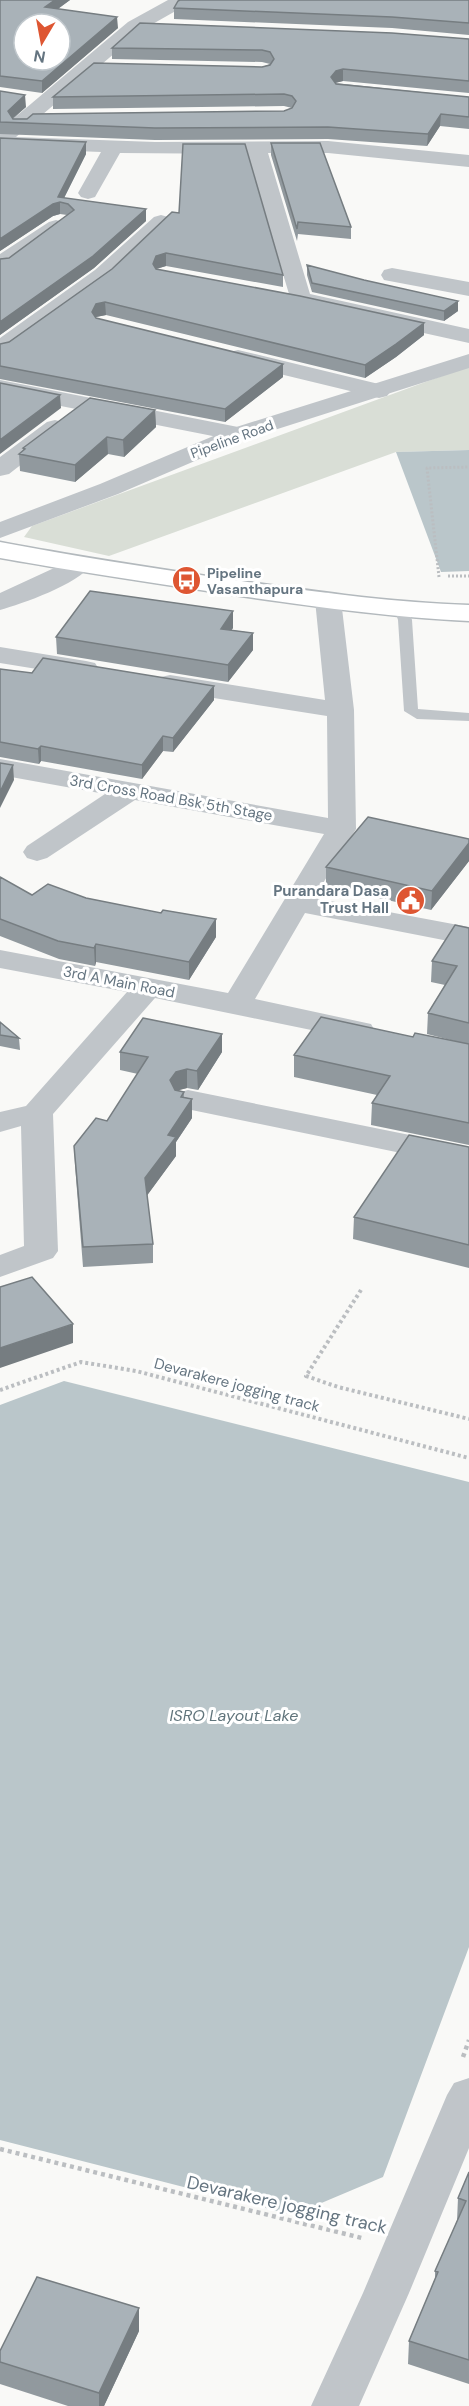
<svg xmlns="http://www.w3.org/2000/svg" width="469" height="2406" viewBox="0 0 469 2406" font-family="'DM Sans',sans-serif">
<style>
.green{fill:#d9ded6}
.water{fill:#bac6ca}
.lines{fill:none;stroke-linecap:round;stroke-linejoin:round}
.secondary-casing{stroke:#b3b9bd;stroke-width:3}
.path-far2{stroke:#bbbec1;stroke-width:3;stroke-dasharray:2 2;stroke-linecap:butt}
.path-far1{stroke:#bbbec1;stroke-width:4;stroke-dasharray:3 3;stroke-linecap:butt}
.path{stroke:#bbbec1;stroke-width:4.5;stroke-dasharray:4 4;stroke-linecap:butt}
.service{fill:#c0c5c9;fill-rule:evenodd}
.minor{fill:#c0c5c9;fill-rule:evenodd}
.tertiary{fill:#c0c5c9;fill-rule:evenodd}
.secondary{fill:#fff;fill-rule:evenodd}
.wall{fill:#91999e}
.shaded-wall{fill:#767d81}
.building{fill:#a9b2b8;stroke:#767d81;stroke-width:1.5;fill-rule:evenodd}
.labels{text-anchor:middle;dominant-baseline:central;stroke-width:6;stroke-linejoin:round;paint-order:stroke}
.far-street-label{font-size:14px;fill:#657581;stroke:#fff}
.far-poi-label{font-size:14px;font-weight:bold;fill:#657581;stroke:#fff;text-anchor:start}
.street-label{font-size:15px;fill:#657581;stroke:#fff}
.poi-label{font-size:15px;font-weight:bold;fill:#657581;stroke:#fff;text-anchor:end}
.water-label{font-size:16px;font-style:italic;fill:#60747b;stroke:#fff}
.near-street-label{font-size:18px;fill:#657581;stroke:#fff}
</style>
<rect width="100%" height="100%" fill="#f9f9f7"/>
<!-- green -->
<path class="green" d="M469 366V450L396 452 109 556 24 537 32 526Z"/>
<!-- water -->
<path class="water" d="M469 450V571L441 572 396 452Z
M64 1381 469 1482V1947L383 2177 293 2215 0 2140V1405Z"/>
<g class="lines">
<defs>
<path id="secondary" d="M0 542C73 556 147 567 220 578 303 590 386 602 469 605V621C386 617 303 605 220 593 147 582 73 571 0 558Z"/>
</defs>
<!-- secondary casing -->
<use href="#secondary" class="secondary-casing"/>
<!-- path-far2 -->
<path class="path-far2" d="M448 576H469
M439 577 427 468 469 467"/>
<!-- path-far1 -->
<path class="path-far1" d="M361 1290 306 1376 338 1387 469 1419
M0 1390 81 1362 136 1371 469 1458"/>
<!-- path -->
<path class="path" d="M463 2057 469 2040
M0 2149 362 2238"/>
<!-- service -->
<path class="service" d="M401 604 408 608 412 620 418 709 469 713V721L417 719 404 711 398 620 394 608Z"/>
<!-- minor -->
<path class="minor" d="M168 0H190L188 4 142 30 16 137 155 142 328 141 469 155V167L328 153H268L310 294 469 329V343L292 304 247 154 120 153 95 197 88 199 81 197 78 193 101 152 0 148V130L128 22Z
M161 215 168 217 172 221 168 225 111 280 8 353 0 355V338L95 270 154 217Z
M56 220 63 222 67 226 63 230 8 269 0 270V254L49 222Z
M392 268 469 282V296L384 280 381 275 384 270Z
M238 350 387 386 391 391 387 396 379 398 230 362 227 357 230 352Z
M0 380 238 427 246 429 250 434 246 439 238 441 0 394Z
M55 420 63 422 67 427 63 432 9 474 0 476V457L47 422Z
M328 592 337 595 341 600 354 710 356 829 314 898 469 927V945L305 913 255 999 371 1024 375 1031 371 1038 360 1040 155 998 53 1114 58 1251 53 1258 0 1277V1255L24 1246 21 1126 0 1132V1112L26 1106 127 992 0 968V950L228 993 324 834 135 800 47 858 37 861 27 858 23 852 27 846 105 794 0 775V759L328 818 327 716 170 691 161 689 157 683 161 677 170 675 325 700 315 600 319 595Z
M0 647 86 661 95 663 99 669 95 675 86 677 0 663Z
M188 1090 469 1147V1167L177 1107 172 1100 177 1093Z
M469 2078V2148L409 2293 359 2406H311L363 2293 447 2095 454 2083Z"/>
<!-- tertiary -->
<path class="tertiary" d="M469 354V368L246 439 118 494 0 538V522L100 484 230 429Z
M78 557 87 560 91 565C78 584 22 604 0 610V593Z"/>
<!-- secondary -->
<use href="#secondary" class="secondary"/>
</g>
<!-- wall -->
<path class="wall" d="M0 0H70L58 9 118 28 42 93 0 87Z
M469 0V35L392 28 174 19V8Z
M469 39V93L343 81 335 83 469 97V129L440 126 427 146 328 139 155 140 0 134V91L26 107 13 119 284 111 292 108 284 106 53 109V97L262 67 270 64 262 62 112 59V48Z
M0 138 86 142V154L64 198 146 209V221L94 268 0 335V259L9 258 67 215 60 214 53 216 0 251Z
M271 143 351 227V239L298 234 297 241 271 155Z
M172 212 283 275V287L166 266 156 269 424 323V335L396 357 365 378 106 315 96 317V318L283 377 225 422 0 379V344L9 342 112 269Z
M307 265 458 311 444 321 312 292 307 275Z
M155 410 156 427 124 457 108 454 75 482 20 471 19 454 23 450V448Z
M233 628 231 630 253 633V650L228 682 57 654 56 637Z
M0 669 214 700 173 752 163 751 142 779 41 761 39 764 0 757Z
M469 839V861L431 910 326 886V867Z
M0 877 32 895 86 898 216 937 189 980 96 962 95 966 59 959 0 936Z
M469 928V1145L371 1125 372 1103 377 1095 294 1077V1055L413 1037 458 1042 427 1034 428 1013 445 985 431 982 432 961Z
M0 1022 19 1038 20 1050 0 1046Z
M120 1052H222L198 1090 187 1088 178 1090 184 1092V1097L192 1099V1118L176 1142V1156L147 1195 153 1244V1263L83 1267 75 1165 74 1146 107 1121 138 1074 120 1070Z
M469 1147V1268L353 1239 354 1217Z
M469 2172V2384L408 2364 409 2341 435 2279V2271L457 2221 458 2198Z
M139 2331 104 2406H68L0 2384V2351Z"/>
<!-- shaded-wall -->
<path class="shaded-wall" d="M55 0H70L45 18V7Z
M117 17 118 28 42 93V81Z
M343 69V81L335 83 331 77 336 71Z
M25 95 26 107 8 122V111Z
M441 114 440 126 427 146 428 134Z
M86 142V154L62 202H60V214L53 216 0 251V239L58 197Z
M146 209V221L94 268 0 335V322Z
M166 253V266L156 269 153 264 156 256Z
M458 301V311L444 321V311Z
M105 302 106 315 96 317 92 325V312L96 304Z
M424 323V335L396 357 365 378V365Z
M283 364V377L225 422V409Z
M60 395 61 408 0 454V440Z
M155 410 156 427 124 457 123 440Z
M107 437 108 454 75 482V465Z
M233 611V628L221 645V629Z
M253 633V650L228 682V665Z
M214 686V700L173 752V738Z
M163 736V751L142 779V765Z
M41 746V761L39 764 38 749Z
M13 765 14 780 0 808V792Z
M469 843V861L431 910 432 891Z
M216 919V937L189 980V962Z
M96 944V962L95 966 94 948Z
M222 1034V1052L198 1090 197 1071Z
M187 1069V1088L176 1091 170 1099V1080L176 1072Z
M192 1099V1118L176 1142V1156L146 1197 145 1178 168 1135Z
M73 1324V1343L0 1368V1348Z
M139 2308V2331L104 2406H99V2393Z"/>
<!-- building -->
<path class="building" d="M0 0H55L45 7 117 17 42 81 0 76ZM24 24H60V60H24Z
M180 0H469V23L392 17 174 8 178 1Z
M140 23 392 33 469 39V81L343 69 336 71 331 77 336 84 469 97V117L441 114 428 134 328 127 155 128 0 122V91L25 95 8 111 13 119H27L33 114 284 111 292 108 296 101 292 96 284 94 53 97 94 63 262 67 270 65 274 59 270 52 262 50 112 48Z
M0 138 86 142 58 197 146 209 93 256 0 322V259L9 258 74 210 68 204 60 202 53 204 0 239Z
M271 143H320L351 227 298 222 297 229Z
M183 144H245L283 275 166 253 156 256 153 264 156 269 300 296 424 323 396 344 365 365 105 302 96 304 92 312 96 318 283 364 225 409 0 366V344L9 342 112 269 172 212 179 213Z
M307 265 364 280 458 301 444 311 312 283Z
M0 383 60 395 0 440Z
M90 398 155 410 123 440 107 437 75 465 19 454 25 449 23 448Z
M90 591 233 611 221 629 253 633 228 665 56 637Z
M43 658 214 686 173 738 163 736 142 765 41 746 38 749 0 742V669L32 673Z
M0 763 13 765 0 792Z
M368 817 469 839V843L432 891 326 867Z
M0 877 32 895 48 884 86 898 161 913 163 910 216 919 189 962 96 944 94 948 58 941 0 919Z
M455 925 469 928V1023L428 1013 457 966 432 961Z
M321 1017 413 1037 415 1033 469 1044V1123L372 1103 390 1076 294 1055Z
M143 1018 222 1034 197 1071 187 1069 176 1072 170 1080 175 1090 184 1092 181 1097 192 1099 168 1135 176 1137 145 1178 153 1244 83 1247 74 1146 96 1118 107 1121 148 1057 120 1052Z
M0 1022 19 1038 0 1035Z
M409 1135 469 1147V1245L354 1217Z
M32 1277 73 1324 0 1348V1287Z
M469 2172V2360L409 2341 438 2272 435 2271 466 2201 458 2198Z
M37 2277 139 2308 99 2393 0 2362V2351Z"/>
<!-- icons -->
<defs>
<symbol id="bus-disc" viewBox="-11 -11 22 22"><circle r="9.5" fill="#de5632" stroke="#fff"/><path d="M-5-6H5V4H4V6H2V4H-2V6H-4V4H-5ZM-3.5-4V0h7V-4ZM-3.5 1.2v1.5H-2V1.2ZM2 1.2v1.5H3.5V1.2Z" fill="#fff"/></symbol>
<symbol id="civic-disc" viewBox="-11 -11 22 22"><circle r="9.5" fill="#de5632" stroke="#fff"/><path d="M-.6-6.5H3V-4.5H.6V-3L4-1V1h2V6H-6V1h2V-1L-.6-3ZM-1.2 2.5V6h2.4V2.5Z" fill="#fff"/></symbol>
</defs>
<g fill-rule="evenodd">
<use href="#bus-disc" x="170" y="564" width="33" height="33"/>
<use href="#civic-disc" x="394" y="884" width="33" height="33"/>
</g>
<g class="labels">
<!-- far-street labels -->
<g class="far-street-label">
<text transform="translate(232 439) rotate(-20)">Pipeline Road</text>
</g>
<!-- far-poi labels -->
<g class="far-poi-label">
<text x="207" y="573">Pipeline<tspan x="207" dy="16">Vasanthapura</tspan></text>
</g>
<!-- street labels -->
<g class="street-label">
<text transform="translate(171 798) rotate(10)">3rd Cross Road Bsk 5th Stage</text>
<text transform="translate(119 982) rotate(11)">3rd A Main Road</text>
<text transform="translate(237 1385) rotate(15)">Devarakere jogging track</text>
</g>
<!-- poi labels -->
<g class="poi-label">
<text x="389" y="891">Purandara Dasa<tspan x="389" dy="17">Trust Hall</tspan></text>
</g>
<!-- water labels -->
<g class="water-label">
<text x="234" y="1715">ISRO Layout Lake</text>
</g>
<!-- near-street labels -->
<g class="near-street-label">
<text transform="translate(287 2205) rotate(13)">Devarakere jogging track</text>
</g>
</g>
<!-- north arrow -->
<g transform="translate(42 42) rotate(190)"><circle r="28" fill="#ffffff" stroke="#c1c8cd" stroke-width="1.5"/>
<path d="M0-4.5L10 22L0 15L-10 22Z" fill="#de5632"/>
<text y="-9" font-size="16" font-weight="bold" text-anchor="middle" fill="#657581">N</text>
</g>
</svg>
